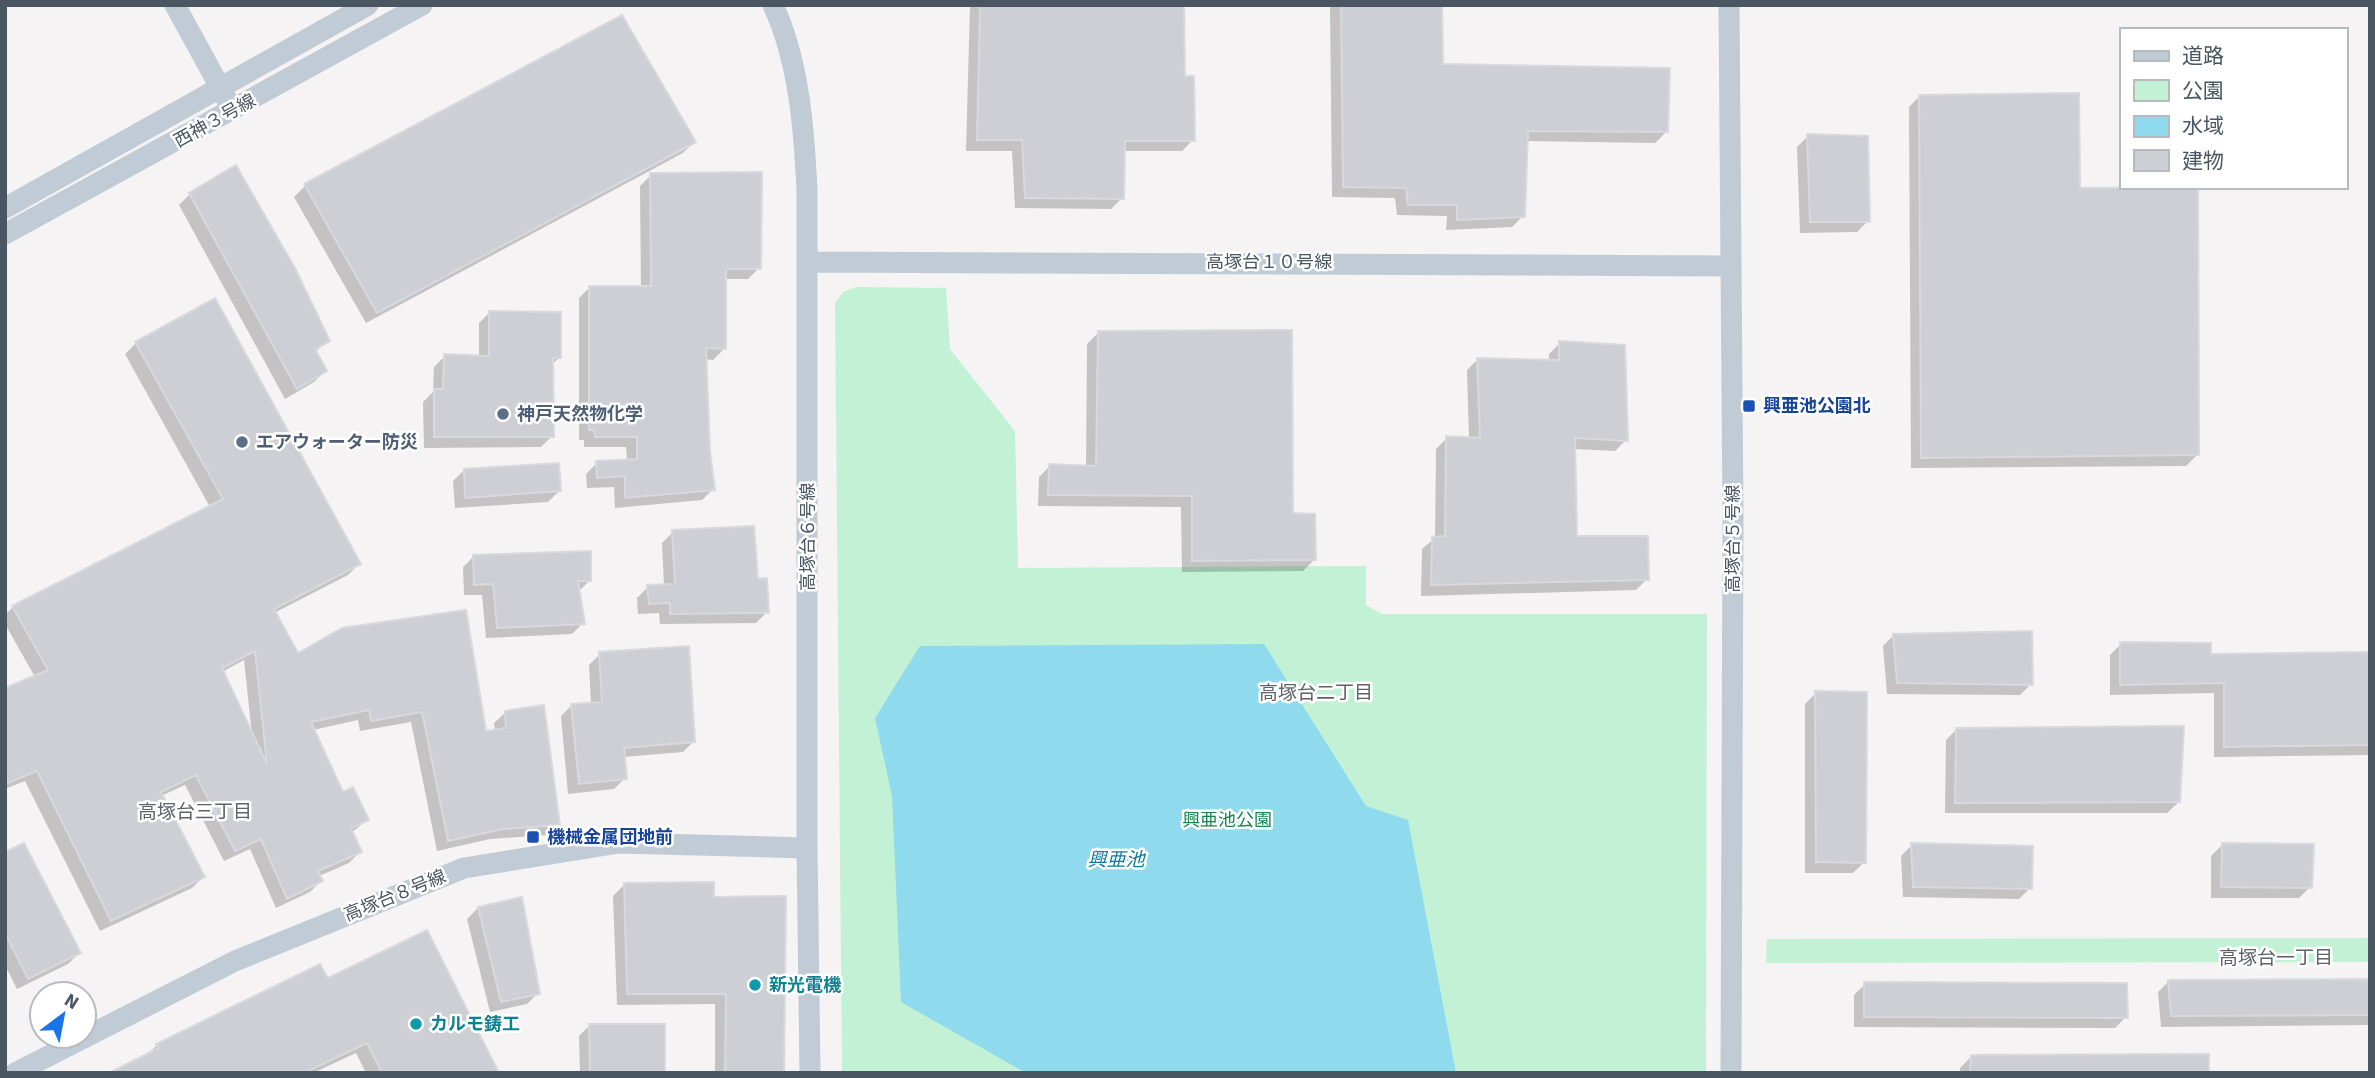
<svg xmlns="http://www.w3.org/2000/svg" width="2375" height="1078" viewBox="0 0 2375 1078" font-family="'Source Sans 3','Noto Sans JP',sans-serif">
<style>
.green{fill:#c3f1d5}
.water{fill:#90daee}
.shadow{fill:#0003;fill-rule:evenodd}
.building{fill:#cdcfd5;stroke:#d7d9de;stroke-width:2;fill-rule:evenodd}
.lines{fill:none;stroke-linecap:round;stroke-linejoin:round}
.secondary{stroke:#c1cbd6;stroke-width:21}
.transit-dot{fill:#1a4fb4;stroke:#fff;stroke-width:2.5}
.service-dot{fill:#5c6f8a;stroke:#fff;stroke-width:2.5}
.culture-dot{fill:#0f9aa8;stroke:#fff;stroke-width:2.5}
.labels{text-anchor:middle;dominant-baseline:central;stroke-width:5;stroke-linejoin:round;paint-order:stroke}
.street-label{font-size:18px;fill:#4a5661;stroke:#fff}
.transit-label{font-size:18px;font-weight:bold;fill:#164399;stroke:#fff;text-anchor:start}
.service-label{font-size:18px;font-weight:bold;fill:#4e5e75;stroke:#fff;text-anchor:start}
.park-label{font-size:18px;fill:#17864f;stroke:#fff}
.culture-label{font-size:18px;font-weight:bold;fill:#0d838f;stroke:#fff;text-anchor:start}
.neighbourhood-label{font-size:19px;fill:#5f6368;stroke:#fff}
.water-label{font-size:19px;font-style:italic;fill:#0c7c9b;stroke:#fff}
</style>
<rect width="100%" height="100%" fill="#f5f3f3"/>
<!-- green -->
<path class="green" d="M856 287 946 288 950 349 1015 431 1018 568 1366 566V605L1382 614H1707L1706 1073H842L835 303 843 292Z
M2370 938V962L1766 963 1767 939Z"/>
<!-- water -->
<path class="water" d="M1264 644 1366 806 1408 820 1456 1073H1026L901 1002 892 796 875 718 920 646Z"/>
<!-- shadow -->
<path class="shadow" d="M970 5H1182L1183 78 1193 140 1182 151H1123L1122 198 1111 209 1015 208 1012 151H966Z
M1330 5H1440L1441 66 1666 132 1655 143 1526 141 1523 216 1512 227 1446 230 1447 216 1397 215 1395 198 1332 197Z
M1920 96 2197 455 2186 466 1911 468 1909 107Z
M1808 136 1868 221 1857 232 1800 233 1797 147Z
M694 142 683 153 366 323 294 197 305 186Z
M651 175 759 268 748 279H724V349L713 360 705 359 708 452 713 489 702 500 615 508 614 487 587 488 586 474 597 463 627 461 626 447H584V440H579V298L590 287 641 288 640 186Z
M190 194 328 341 315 352 325 371 314 382 285 399 179 205Z
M490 312 559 358 551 365 552 436 541 447 424 448 423 402 433 392 434 367 445 356 479 357V323Z
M1098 333 1291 515 1314 560 1303 571 1182 572 1181 507 1038 506 1039 477 1050 466 1086 467 1087 344Z
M136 343 359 564 348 575 274 613 297 655 485 733 495 732 494 723 506 712 558 824 547 835 490 839 437 851 411 722 360 731 358 720 313 730 342 794 367 820 351 833 360 852 349 863 319 876 321 881 310 892 276 908 250 849 224 861 185 785 161 796 203 877 192 888 100 931 25 781 5 789V690L35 677 5 624V615L13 607 210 507 125 354ZM244 660 252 735 222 672Z
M1560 343 1626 440 1615 451 1574 449 1575 538 1647 579 1636 590 1421 596 1422 549 1435 538 1436 449 1447 438 1469 439 1467 370 1478 359 1549 362V354Z
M464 470 559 491 548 502 455 508 453 481Z
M673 532 756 581 767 612 756 623 660 624 659 613 638 614 637 598 648 587 664 586 662 543Z
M474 556 590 580 578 592 583 623 572 634 486 638 482 595H464L463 567Z
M1894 635 2031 684 2020 695 1887 694 1883 646Z
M2121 644 2210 656 2370 654V755L2214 757V693L2110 695V655Z
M600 654 694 741 683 752 623 757 625 778 614 789 568 794 561 716 572 705 591 704 589 665Z
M1816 693 1864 862 1853 873H1805V704Z
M1957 729 2179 802 2167 813H1945L1946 740Z
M1912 845 2030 888 2019 899 1903 897 1901 856Z
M2222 845 2310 887 2299 898H2211V856Z
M5 854 79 953 68 964 17 989 5 965Z
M624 885 712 899 782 1073H715V1004L617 1005 613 896Z
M478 908 538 993 527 1004 490 1012 467 919Z
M327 980 496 1073H366L356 1053 313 1073H113L146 1056 157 1045Z
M2169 981H2370V1025L2161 1027 2158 992Z
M1865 984 2126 1017 2115 1028 1854 1027V995Z
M590 1025 663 1073H580L579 1036Z
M1971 1057 2207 1073H1960V1068Z"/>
<!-- building -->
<path class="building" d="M980 5H1184L1185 76H1194L1195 141H1125L1124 199 1025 198 1022 140H977Z
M1341 5H1442L1443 64 1670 68 1668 132 1528 131 1525 217 1457 220V205H1408L1406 188 1343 187Z
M622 15 696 142 377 313 304 184Z
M2079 93 2080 188 2198 187 2199 455 1921 458 1919 95Z
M1807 134 1868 136 1870 222H1810Z
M236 165 295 268 330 341 315 349 327 371 297 389 189 193Z
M762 172 761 269H726V349L706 348 710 452 715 490 625 498V476L597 478 596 461 637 459V437H595L594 430H589V286H651L650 173Z
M215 298 361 564 274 609 298 653 342 628 466 610 486 731 506 728 505 711 544 705 560 825 503 829 448 841 422 712 371 721 369 710 311 722 343 792 353 787 369 820 351 828 362 852 318 871 323 881 287 899 261 839 235 851 196 775 161 792 205 877 111 921 37 771 5 784V688L48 670 12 606 223 499 135 342ZM255 651 267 764 222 668Z
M489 311 561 312V358H553L554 437H434V389H443L444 354 489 356Z
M1292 330 1293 513 1315 514 1316 560 1192 561V496L1048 495 1049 464 1096 466 1098 331Z
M1559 341 1625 345 1628 441 1575 438 1577 536H1648L1649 580 1431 585 1432 537 1445 536 1446 436 1480 438 1477 358 1559 360Z
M559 463 561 491 465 498 464 469Z
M754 526 758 579 767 578 769 613 670 614V603L649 604 647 585 675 584 672 530Z
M591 551V581H578L585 624 497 628 493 584 474 585 473 555Z
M2032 631 2033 685 1897 683 1893 634Z
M2120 642 2211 643V654L2370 652V745L2224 747V683L2120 685Z
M689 646 695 742 624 748 627 779 579 784 571 704 602 702 599 652Z
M1815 691 1867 692 1866 863 1816 862Z
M2184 726 2180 802 1955 803 1956 728Z
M24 843 81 953 28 979 5 933V852Z
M1911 843 2033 846 2032 889 1913 887Z
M2222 843 2314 844 2312 888 2221 887Z
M714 882V897L786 896 784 1073H725L726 994H627L624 883Z
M522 897 540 994 501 1002 478 907Z
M427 930 499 1073H382L367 1043 304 1073H109L159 1048 156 1044 320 964 328 978Z
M2370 979V1015L2171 1016 2168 980Z
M1864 982 2127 983 2128 1018 1864 1017Z
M589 1024H665V1073H590Z
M2209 1054V1073H1970L1971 1055Z"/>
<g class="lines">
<!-- secondary -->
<path class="secondary" d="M175 5 227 100
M773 5C799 61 804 128 807 190V848L810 1073
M1729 5 1733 518 1731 1073
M5 208 368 5
M5 234 422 5
M808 262 1730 266
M15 1073 235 961 464 868 619 843 807 848"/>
</g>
<!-- markers -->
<g class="transit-dot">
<rect x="1742" y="399" width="14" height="14" rx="3.5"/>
<rect x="526" y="830" width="14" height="14" rx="3.5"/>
</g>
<g class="service-dot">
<circle cx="503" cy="414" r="7"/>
<circle cx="242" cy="442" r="7"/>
</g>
<g class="culture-dot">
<circle cx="755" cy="985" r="7"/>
<circle cx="416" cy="1024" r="7"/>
</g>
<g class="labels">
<!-- street labels -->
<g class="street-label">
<text transform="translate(215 121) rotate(-29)">西神３号線</text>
<text x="1269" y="262">高塚台１０号線</text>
<text transform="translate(808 537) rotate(-90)">高塚台６号線</text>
<text transform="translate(1733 539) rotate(-90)">高塚台５号線</text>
<text transform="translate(395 896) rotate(-22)">高塚台８号線</text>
</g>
<!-- transit labels -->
<g class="transit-label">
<text x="1763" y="406">興亜池公園北</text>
<text x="547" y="837">機械金属団地前</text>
</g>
<!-- service labels -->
<g class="service-label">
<text x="517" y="414">神戸天然物化学</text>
<text x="256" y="442">エアウォーター防災</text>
</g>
<!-- park labels -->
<g class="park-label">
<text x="1227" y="820">興亜池公園</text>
</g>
<!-- culture labels -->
<g class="culture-label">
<text x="769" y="985">新光電機</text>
<text x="430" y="1024">カルモ鋳工</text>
</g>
<!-- neighbourhood labels -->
<g class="neighbourhood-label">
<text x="1316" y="693">高塚台二丁目</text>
<text x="195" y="812">高塚台三丁目</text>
<text x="2276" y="958">高塚台一丁目</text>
</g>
<!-- water labels -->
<g class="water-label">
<text x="1116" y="860">興亜池</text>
</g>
</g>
<!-- border -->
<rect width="2375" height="1078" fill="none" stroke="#4a5661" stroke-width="14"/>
<!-- legend -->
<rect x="2120" y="28" width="228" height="161" fill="#ffffff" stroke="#b7bbc0" stroke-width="2"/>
<rect x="2134" y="51" width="35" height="10" fill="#c1cbd6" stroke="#b7bbc0" stroke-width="2"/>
<text x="2182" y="63" font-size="21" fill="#4a5661">道路</text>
<rect x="2134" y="80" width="35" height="21" fill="#c3f1d5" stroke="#b7bbc0" stroke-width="2"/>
<text x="2182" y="98" font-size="21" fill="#4a5661">公園</text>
<rect x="2134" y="116" width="35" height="21" fill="#90daee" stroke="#b7bbc0" stroke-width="2"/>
<text x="2182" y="133" font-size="21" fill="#4a5661">水域</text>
<rect x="2134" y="150" width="35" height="21" fill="#cdcfd5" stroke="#b7bbc0" stroke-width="2"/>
<text x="2182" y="168" font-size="21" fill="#4a5661">建物</text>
<!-- north arrow -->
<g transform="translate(63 1015) rotate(32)"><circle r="33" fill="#ffffff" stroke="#b7bbc0" stroke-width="2"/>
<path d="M0-5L12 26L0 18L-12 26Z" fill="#1a73e8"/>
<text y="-10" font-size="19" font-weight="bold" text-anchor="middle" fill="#4a5661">N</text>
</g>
</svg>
